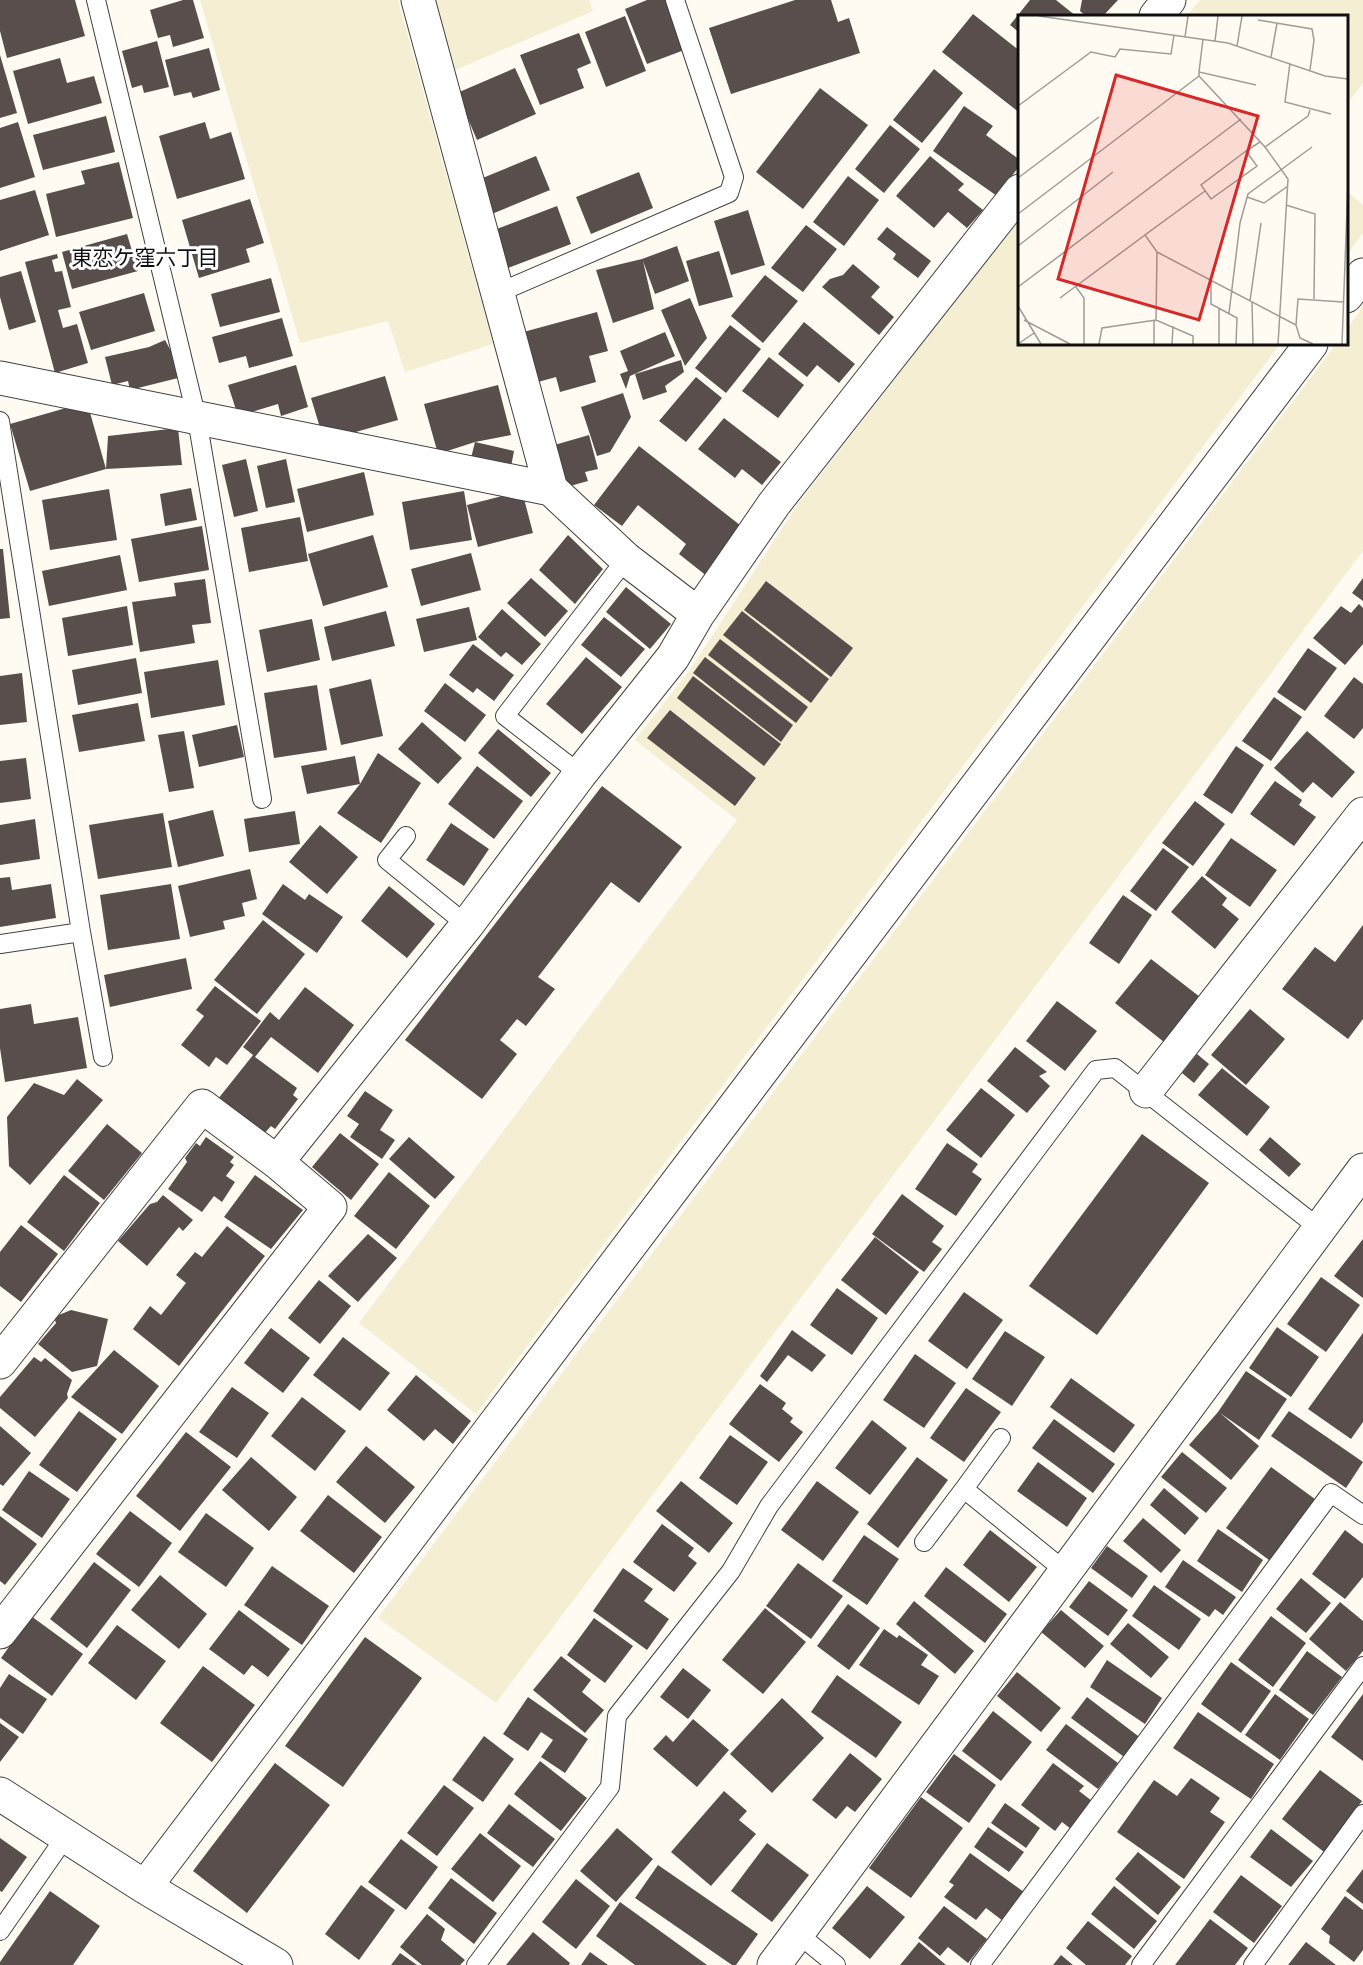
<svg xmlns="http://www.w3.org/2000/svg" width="1363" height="1965" viewBox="0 0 1363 1965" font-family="Spectral,'Noto Sans JP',serif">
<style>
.farmland{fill:#f4eed2}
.building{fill:#584f4c}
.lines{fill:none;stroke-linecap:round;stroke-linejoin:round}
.service-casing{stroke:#424242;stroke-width:20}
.minor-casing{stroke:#424242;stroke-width:35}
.service{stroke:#fff;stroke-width:18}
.minor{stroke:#fff;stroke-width:33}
.labels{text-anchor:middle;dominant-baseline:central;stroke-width:6;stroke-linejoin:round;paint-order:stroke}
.neighbourhood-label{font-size:21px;fill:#0f0f0f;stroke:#fff}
.inset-road{fill:none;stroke:#9f9d97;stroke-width:1.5}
.view{fill:#d62828;fill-opacity:0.15;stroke:#d62828;stroke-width:3}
.inset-edge{fill:none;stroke:#0f0f0f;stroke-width:3}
</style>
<rect width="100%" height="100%" fill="#fffbf2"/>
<!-- farmland -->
<path class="farmland" d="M200 0H398L493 344 405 372 388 321 300 343Z
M433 0H589L593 11 453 71Z
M1200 0H1363V83L1347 104 1346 16H1187Z
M1347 191 1363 205V233L1347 255Z
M1019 219 1020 344H1280L476 1414 359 1323 737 820 635 740 690 670 798 504Z
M1363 307V551L496 1703 378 1618 1336 344H1346L1347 329Z"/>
<!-- building -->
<path class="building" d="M0 0H75L85 36 7 58 0 31Z
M183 0H193L204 38 173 47 170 35 158 38 150 10Z
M647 0H667L687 49 647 64 625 9Z
M795 0H831L838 22 849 18 860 53 731 94 709 28Z
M1030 0H1056L1076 16H1020V33L1010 25Z
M1082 0H1118L1103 16H1086L1080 11Z
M973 14 1020 51V113L942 52Z
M625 16 646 71 606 87 585 32Z
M579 33 591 63 577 69 584 88 540 105 520 55Z
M157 41 169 87 144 93 142 85 132 88 122 51Z
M209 48 220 90 193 98 191 92 174 96 165 60Z
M0 55 17 113 0 118Z
M60 58 67 83 94 76 102 103 28 124 13 71Z
M515 68 536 114 477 140 457 93Z
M934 69 963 93 922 143 893 120Z
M820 88 868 125 803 209 756 172Z
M964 106 993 126 986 135 1020 160V165L997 196 933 151Z
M106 116 115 152 43 170 33 135Z
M18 122 35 177 0 188V128Z
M205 122 210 139 231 132 245 179 177 199 159 136Z
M890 125 920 149 884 193 855 169Z
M536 156 550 190 487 216 473 182Z
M930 156 964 184 958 190 983 210 967 228 948 212 934 228 896 196Z
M119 162 133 218 56 237 46 194 85 184 81 171Z
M639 172 653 208 591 234 576 197Z
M848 176 879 200 844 246 813 222Z
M35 190 49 235 0 251V200Z
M250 199 264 243 246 249 250 262 199 278 182 220Z
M557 206 571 244 508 268 494 230Z
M748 210 765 265 731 275 714 221Z
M806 225 837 249 803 292 771 268Z
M887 227 931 261 918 278 893 259 896 254 877 239Z
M127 234 138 271 72 289 62 252Z
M677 246 689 281 655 294 643 261 654 309 613 323 596 270 642 259Z
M719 251 733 297 699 306 686 261Z
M57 254 58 258 52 260 55 272 62 271 71 307 58 310 63 328 77 324 88 363 55 373 25 262Z
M853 264 880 287 871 297 894 317 879 335 822 287 830 279 843 275Z
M21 271 36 322 9 330 0 297V277Z
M765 275 798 301 763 343 731 316Z
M271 278 280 312 220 327 211 294Z
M144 293 155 331 91 350 79 312Z
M690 298 707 338 685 366 661 310Z
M597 312 608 351 589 356 596 382 560 392 556 377 531 384 516 334Z
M282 318 293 356 249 368 246 356 219 363 212 337Z
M804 322 855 364 839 383 817 365 807 377 778 354Z
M730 325 761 349 726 393 695 368Z
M665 332 675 356 630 376 626 389 620 374 628 371 620 351Z
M165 340 171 351 178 378 130 390 128 381 112 385 105 357 149 347Z
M769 357 804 385 778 418 742 391Z
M681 360 684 372 665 386 667 392 643 400 635 374Z
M296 365 308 407 281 416 278 404 238 416 228 385Z
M385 376 398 420 324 441 311 398Z
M696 377 722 398 686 442 659 421Z
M498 385 511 435 475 442 438 454 424 404Z
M623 393 631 417 610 452 597 456 581 407Z
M87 402 106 469 30 491 10 424Z
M724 418 781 462 762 485 742 469 735 478 698 449Z
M178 428 182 465 106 469 108 436Z
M589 435 598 469 585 472 588 481 563 488 551 446Z
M475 442 514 451 510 472 470 462Z
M639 446 745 529 708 577 679 554 686 544 638 505 622 526 594 505Z
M246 459 258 511 234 517 222 465Z
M286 459 295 502 266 508 257 466Z
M364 472 374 515 307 532 297 489Z
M191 488 197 520 165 526 160 494Z
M109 489 117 540 50 550 42 500Z
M464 491 472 540 410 550 402 502Z
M522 491 533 533 478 547 467 505Z
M300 517 308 561 249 572 241 528Z
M202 526 209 570 139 582 131 539Z
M373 535 388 587 323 606 308 554Z
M568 535 603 569 575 604 539 570Z
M0 549H3L10 618 0 619Z
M471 553 481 590 421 606 411 569Z
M120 555 127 590 49 606 42 571Z
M531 578 568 611 545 637 507 603Z
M1363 578V601L1352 593Z
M205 579 211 623 192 625 195 643 140 652 132 602 176 596 174 583Z
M766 581 853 648 831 677 744 610Z
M626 587 671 624 650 649 606 612Z
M1359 604 1363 608V644L1345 665 1313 638 1341 606 1351 613Z
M127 606 133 645 68 656 62 618Z
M469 607 477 640 424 652 416 619Z
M502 609 541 644 522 665 506 652 501 657 478 637Z
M386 611 395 646 332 661 324 627Z
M742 611 829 679 811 703 723 635Z
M604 617 645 649 621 677 581 645Z
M312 619 320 660 267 672 259 630Z
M720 639 808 707 796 723 708 655Z
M473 644 514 675 494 701 477 688 473 693 449 675Z
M1308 648 1337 668 1305 711 1277 692Z
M586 657 622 687 582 734 546 704Z
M705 657 793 725 781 742 693 673Z
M136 658 142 693 78 705 72 670Z
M218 660 225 705 151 718 144 672Z
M22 673 27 722 0 725V676Z
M693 676 781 744 764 766 677 698Z
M1354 677 1363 684V728L1354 739 1324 716Z
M371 679 383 736 341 745 329 689Z
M445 683 486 715 465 742 424 711Z
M317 685 327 750 274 758 264 693Z
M1274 697 1302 717 1271 761 1242 741Z
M138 703 145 741 79 752 72 715Z
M670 710 756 778 735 806 647 738Z
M422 722 462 758 438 784 398 749Z
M237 725 244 757 199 767 192 735Z
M498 729 551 773 531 797 478 753Z
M184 731 194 788 169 792 158 735Z
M1307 731 1355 772 1332 798 1313 782 1303 793 1274 768Z
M1236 746 1264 765 1232 814 1203 795Z
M378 753 421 783 381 843 337 813 360 784Z
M355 756 360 784 307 794 301 766Z
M26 758 31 799 0 803V761Z
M477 766 523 801 494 839 448 804Z
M1275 781 1302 800 1299 805 1316 817 1294 846 1250 814Z
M602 786 682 847 639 903 611 882 538 977 555 989 526 1026 517 1019 500 1040 517 1054 482 1099 405 1040Z
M1195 801 1225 824 1193 866 1162 843Z
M213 810 224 856 178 867 168 821Z
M295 811 300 844 249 852 244 819Z
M163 813 172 867 98 879 89 825Z
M35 819 40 859 0 865V825Z
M451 823 489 849 464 886 426 860Z
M320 825 358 857 327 894 289 862Z
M1231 838 1277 870 1250 907 1205 875Z
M1163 848 1189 867 1156 911 1130 891Z
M250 869 257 899 242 903 245 916 223 921 225 929 190 937 178 886Z
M1202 876 1227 898 1222 905 1239 919 1215 949 1171 912Z
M10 877 12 890 51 884 56 918 0 927V878Z
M171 884 180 939 108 950 100 895Z
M283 884 305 900 309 894 343 917 317 953 262 914Z
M389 886 435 924 407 958 361 921Z
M1123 895 1152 915 1119 964 1089 943Z
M263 920 305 954 257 1014 214 980Z
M1363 925V1019L1348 1039 1282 989 1315 947 1335 962Z
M186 958 192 989 110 1007 104 975Z
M1151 959 1200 997 1164 1042 1115 1003Z
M215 986 261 1021 227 1065 216 1057 209 1067 181 1045 204 1016 196 1010Z
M305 987 354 1025 318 1073 271 1037 255 1057 297 1088 293 1095 298 1099 275 1129 271 1126 263 1135 218 1099 253 1055 243 1047 270 1012 279 1020Z
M1057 1001 1097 1031 1065 1071 1026 1041Z
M31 1004 34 1024 78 1017 87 1068 5 1082 0 1048V1009Z
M1250 1009 1285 1039 1246 1085 1211 1055Z
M1015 1047 1047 1072 1039 1076 1050 1086 1027 1113 987 1081Z
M1197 1054 1209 1064 1194 1083 1182 1073Z
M1222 1068 1270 1107 1247 1136 1198 1095Z
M77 1079 103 1100 30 1185 9 1166 7 1117 34 1083 64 1095Z
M981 1088 1015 1115 981 1158 946 1130Z
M365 1091 393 1110 380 1130 395 1140 382 1159 350 1137 359 1124 347 1116Z
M107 1124 142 1153 104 1200 68 1171Z
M340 1133 379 1164 351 1200 312 1167Z
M1142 1134 1209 1183 1097 1335 1029 1286Z
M206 1137 234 1157 230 1162 234 1165 226 1176 235 1182 222 1202 214 1196 202 1212 168 1189 187 1162 185 1158 196 1143 200 1146Z
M409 1137 455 1177 435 1199 389 1159Z
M1270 1137 1301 1164 1289 1177 1259 1150Z
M947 1143 978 1164 972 1172 982 1179 956 1216 915 1189Z
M389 1172 430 1206 396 1249 354 1216Z
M64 1175 100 1203 64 1251 27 1222Z
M255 1175 303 1210 271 1249 224 1217Z
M902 1194 944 1226 932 1242 942 1249 924 1272 872 1234Z
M163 1195 193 1220 183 1231 179 1227 147 1266 118 1241 150 1204 157 1202Z
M21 1225 58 1254 21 1302 0 1286V1252Z
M227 1226 265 1256 179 1366 133 1329 150 1306 161 1315 186 1283 176 1275 195 1252 202 1257Z
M368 1234 397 1258 358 1302 328 1276Z
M875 1237 919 1272 886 1315 841 1280Z
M1363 1239V1298L1334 1276Z
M1321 1277 1360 1305 1326 1352 1287 1324Z
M319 1280 351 1306 320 1344 288 1318Z
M837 1288 878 1318 852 1355 810 1325Z
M964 1292 1003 1320 967 1369 928 1341Z
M71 1310 108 1319 97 1366 72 1372 38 1344 56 1323 54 1317Z
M1277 1327 1319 1357 1291 1397 1249 1368Z
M271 1328 310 1358 283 1393 244 1363Z
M792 1330 826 1355 812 1372 788 1355 767 1382 760 1376Z
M1005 1331 1045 1357 1012 1406 972 1379Z
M1363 1333V1422L1351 1439 1308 1409Z
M343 1337 390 1373 360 1411 313 1375Z
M114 1350 159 1386 122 1434 71 1397Z
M915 1354 956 1383 924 1428 883 1400Z
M34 1357 41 1362 45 1358 72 1380 67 1394 68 1398 35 1437 0 1408V1397Z
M1246 1371 1287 1399 1259 1440 1220 1413 1259 1446 1231 1480 1189 1445 1218 1412Z
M416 1375 471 1421 453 1444 435 1429 424 1441 387 1410Z
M1071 1378 1135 1425 1114 1453 1050 1407Z
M760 1384 786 1403 782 1409 793 1418 790 1422 803 1432 779 1462 729 1424Z
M232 1387 269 1413 237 1458 199 1432Z
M966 1388 1001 1412 964 1462 930 1438Z
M302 1397 346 1431 315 1471 271 1436Z
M79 1411 117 1439 77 1492 39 1465Z
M1289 1411 1363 1462 1346 1488 1271 1436Z
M1054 1419 1115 1464 1093 1493 1032 1448Z
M872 1420 907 1448 870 1495 835 1468Z
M0 1426 31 1453 3 1486 0 1484Z
M186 1432 231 1467 180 1531 136 1496Z
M730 1435 768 1462 737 1505 699 1478Z
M366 1446 415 1487 385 1523 336 1482Z
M1182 1452 1227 1488 1206 1513 1161 1477Z
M251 1457 297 1497 269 1531 222 1490Z
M917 1457 948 1480 898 1548 867 1524Z
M1038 1462 1087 1498 1067 1527 1017 1491Z
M1271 1467 1319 1502 1273 1563 1226 1528Z
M29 1471 70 1499 42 1538 2 1510Z
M681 1481 733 1523 709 1553 656 1511Z
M817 1481 859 1512 823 1561 781 1530Z
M1164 1488 1199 1518 1185 1535 1150 1505Z
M328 1495 382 1537 354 1573 300 1531Z
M130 1511 172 1543 139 1587 96 1554Z
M206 1513 254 1548 226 1587 178 1552Z
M0 1516 37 1544 5 1585 0 1581Z
M1143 1518 1181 1550 1161 1573 1123 1541Z
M662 1524 694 1548 688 1556 697 1563 674 1592 633 1562Z
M1218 1529 1263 1560 1242 1592 1197 1561Z
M990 1530 1037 1567 1009 1602 963 1565Z
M1345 1530 1363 1544V1577L1345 1599 1312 1574Z
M864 1535 899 1559 867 1605 832 1581Z
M1107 1546 1148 1576 1132 1598 1091 1568Z
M1183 1560 1236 1597 1223 1615 1215 1609 1209 1617 1165 1587Z
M94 1562 131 1590 87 1648 50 1619Z
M798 1563 843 1596 811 1639 766 1606Z
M272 1566 329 1606 302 1645 244 1605Z
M946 1567 1007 1614 985 1643 924 1596Z
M623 1568 653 1589 644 1601 669 1619 647 1650 593 1611Z
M160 1575 207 1614 179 1649 131 1610Z
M1301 1578 1331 1603 1306 1633 1276 1609Z
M1089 1581 1128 1610 1108 1636 1069 1607Z
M1154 1585 1201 1619 1179 1650 1132 1616Z
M914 1601 974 1651 955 1674 896 1624Z
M1340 1602 1363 1621V1651L1346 1671 1309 1639Z
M848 1604 880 1628 849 1670 817 1646Z
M765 1608 806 1642 763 1694 722 1660Z
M239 1610 290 1649 268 1677 252 1665 244 1675 209 1649Z
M1061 1610 1104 1646 1085 1668 1041 1632Z
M31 1616 83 1654 52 1696 1 1658Z
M1271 1616 1306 1643 1273 1687 1238 1660Z
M594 1618 633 1646 605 1683 567 1655Z
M1128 1623 1169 1657 1151 1678 1110 1644Z
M117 1625 166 1661 136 1700 88 1663Z
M884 1629 897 1638 899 1635 928 1655 921 1665 939 1676 919 1705 859 1665Z
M365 1637 422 1678 343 1787 285 1746Z
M1307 1651 1342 1677 1313 1715 1279 1690Z
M561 1656 591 1680 582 1692 604 1710 585 1733 533 1690Z
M1107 1660 1162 1698 1145 1724 1090 1687Z
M1231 1662 1271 1691 1241 1733 1201 1704Z
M203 1666 255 1705 212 1762 160 1723Z
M683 1668 711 1690 688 1719 660 1697Z
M1017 1672 1061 1708 1041 1732 997 1696Z
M9 1674 47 1699 23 1734 0 1718V1688Z
M837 1675 902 1722 876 1758 811 1712Z
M1275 1694 1309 1719 1280 1760 1245 1735Z
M1363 1694V1761L1331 1737Z
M528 1697 588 1739 565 1773 541 1757 553 1740 541 1732 528 1751 503 1734Z
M1087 1697 1142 1739 1127 1759 1071 1718Z
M782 1698 824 1738 772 1793 730 1754Z
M993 1711 1032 1742 1001 1781 962 1751Z
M1198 1712 1274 1764 1251 1799 1173 1748Z
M693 1719 729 1750 697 1787 653 1749 666 1735 673 1742Z
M0 1723 19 1737 0 1762Z
M1066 1724 1118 1763 1098 1789 1046 1750Z
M484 1736 514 1759 483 1802 452 1780Z
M850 1753 882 1779 855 1812 847 1806 836 1819 812 1800Z
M954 1754 996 1785 969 1823 926 1792Z
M540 1761 587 1798 561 1831 514 1794Z
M275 1763 330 1805 247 1913 193 1871Z
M1053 1763 1084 1786 1079 1791 1092 1801 1071 1829 1062 1822 1055 1831 1021 1805Z
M1320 1770 1362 1801 1324 1852 1282 1819Z
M1191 1778 1220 1798 1210 1812 1225 1822 1184 1879 1117 1832 1154 1780 1177 1796Z
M444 1785 474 1808 437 1856 407 1833Z
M724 1791 747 1811 739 1820 756 1834 711 1886 671 1852Z
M921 1797 963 1828 911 1898 869 1868Z
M1005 1803 1040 1828 1026 1848 991 1823Z
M509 1804 555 1839 533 1867 487 1833Z
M988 1827 1024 1852 1009 1872 974 1847Z
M617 1828 653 1859 616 1902 580 1871Z
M1271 1829 1313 1861 1291 1887 1250 1857Z
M480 1833 521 1866 493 1902 451 1869Z
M0 1838 27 1857 2 1892 0 1891Z
M401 1839 438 1867 406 1910 368 1882Z
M767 1843 809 1875 772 1922 731 1891Z
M1138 1852 1181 1887 1158 1915 1115 1879Z
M970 1853 1024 1892 1003 1921 986 1908 976 1920 944 1897 954 1885 949 1882Z
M658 1865 758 1934 736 1965H732L635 1898Z
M1363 1869V1904L1346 1891Z
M1241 1875 1282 1906 1254 1943 1213 1912Z
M451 1878 497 1913 474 1944 428 1908Z
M576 1879 610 1906 576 1949 542 1922Z
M361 1885 395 1910 359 1960 325 1934Z
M867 1886 905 1917 870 1959 832 1928Z
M1114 1886 1157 1921 1134 1949 1091 1914Z
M50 1891 100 1926 73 1965H0V1962Z
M1345 1896 1363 1910V1950L1354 1962 1329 1943 1330 1936 1321 1929Z
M620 1902 707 1965H635L596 1936Z
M944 1906 987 1939 968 1963 948 1947 940 1956 918 1938Z
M427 1914 445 1929 441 1940 465 1960 460 1965H422L400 1947Z
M1210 1919 1248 1948 1235 1965H1175Z
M1088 1921 1132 1956 1125 1965H1086L1066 1948Z
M533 1932 570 1963 569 1965H506Z
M919 1942 946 1965H900Z
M1306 1942 1336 1965H1288Z
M590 1952 608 1965H581Z
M400 1953 417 1965H391Z
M1061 1955 1073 1965H1053Z"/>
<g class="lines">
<defs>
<path id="service" d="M96 0 197 419 262 799
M498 293 729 193 734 177 675 0
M0 421 81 932 103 1057
M580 774 505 716 626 559
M406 836 387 860 467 925
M0 944 81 932
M1001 1438 964 1489 1065 1571
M924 1542 964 1489
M0 1931 66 1836
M797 1933 836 1965
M476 1965 610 1787 617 1716 731 1571 769 1506 1096 1070 1115 1068 1319 1228
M980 1965 1331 1493 1363 1515
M1141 1965 1363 1666
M1253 1965 1363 1814"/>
<path id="minor" d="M1156 16 1169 0
M1346 296 1363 275
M0 378 551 489
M698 614 774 504 1020 191
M1146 1091 1363 814
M277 1162 467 925 580 774 673 657 698 614 626 559 551 489 418 0
M0 1362 202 1106 277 1162 330 1207 0 1632
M0 1794 145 1887 276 1965
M145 1887 1311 344
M774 1965 1363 1170"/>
</defs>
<!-- service casing -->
<use href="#service" class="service-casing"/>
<!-- minor casing -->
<use href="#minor" class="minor-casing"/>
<!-- service -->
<use href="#service" class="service"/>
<!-- minor -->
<use href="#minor" class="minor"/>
</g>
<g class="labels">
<!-- neighbourhood labels -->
<g class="neighbourhood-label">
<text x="145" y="259">東恋ケ窪六丁目</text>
</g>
</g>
<!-- overview -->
<g transform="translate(1018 15)">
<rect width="330" height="330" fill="#fffbf2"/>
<path class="inset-road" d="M21 1 210 28 307 61 330 64M240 5 294 14 296 25 292 55M167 22 170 1M185 24 181 57 238 70M197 26 200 1M219 31 224 1M253 42 259 8M272 48 267 87 313 99M181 57V61L247 132 270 164 260 329M0 91 73 37 97 42 102 34 153 39 156 20M247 132 290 101 292 95M228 136 239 151 193 184 183 170 228 136 242 127M0 163 81 102M229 182 246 188 270 171M268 190 297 199 296 284M0 199 181 61M0 231 95 157M139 237 278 310 282 323 295 329M193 266V289L219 303 218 329M0 272 223 104M58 272 66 283V329M42 283 127 220M232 286 243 208M234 287 235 329M0 291 23 329M201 294V329M211 298 222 208 230 179 294 132M6 305 52 329M138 305 139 237 127 220 187 176M278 310 280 284 325 287M0 329 16 318M81 329 84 313 138 305 175 321V329M136 329V306M154 329 155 311M324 329 330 167"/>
<path class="view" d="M98 60 240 101 181 305 40 264Z"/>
<rect width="330" height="330" class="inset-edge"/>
</g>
</svg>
